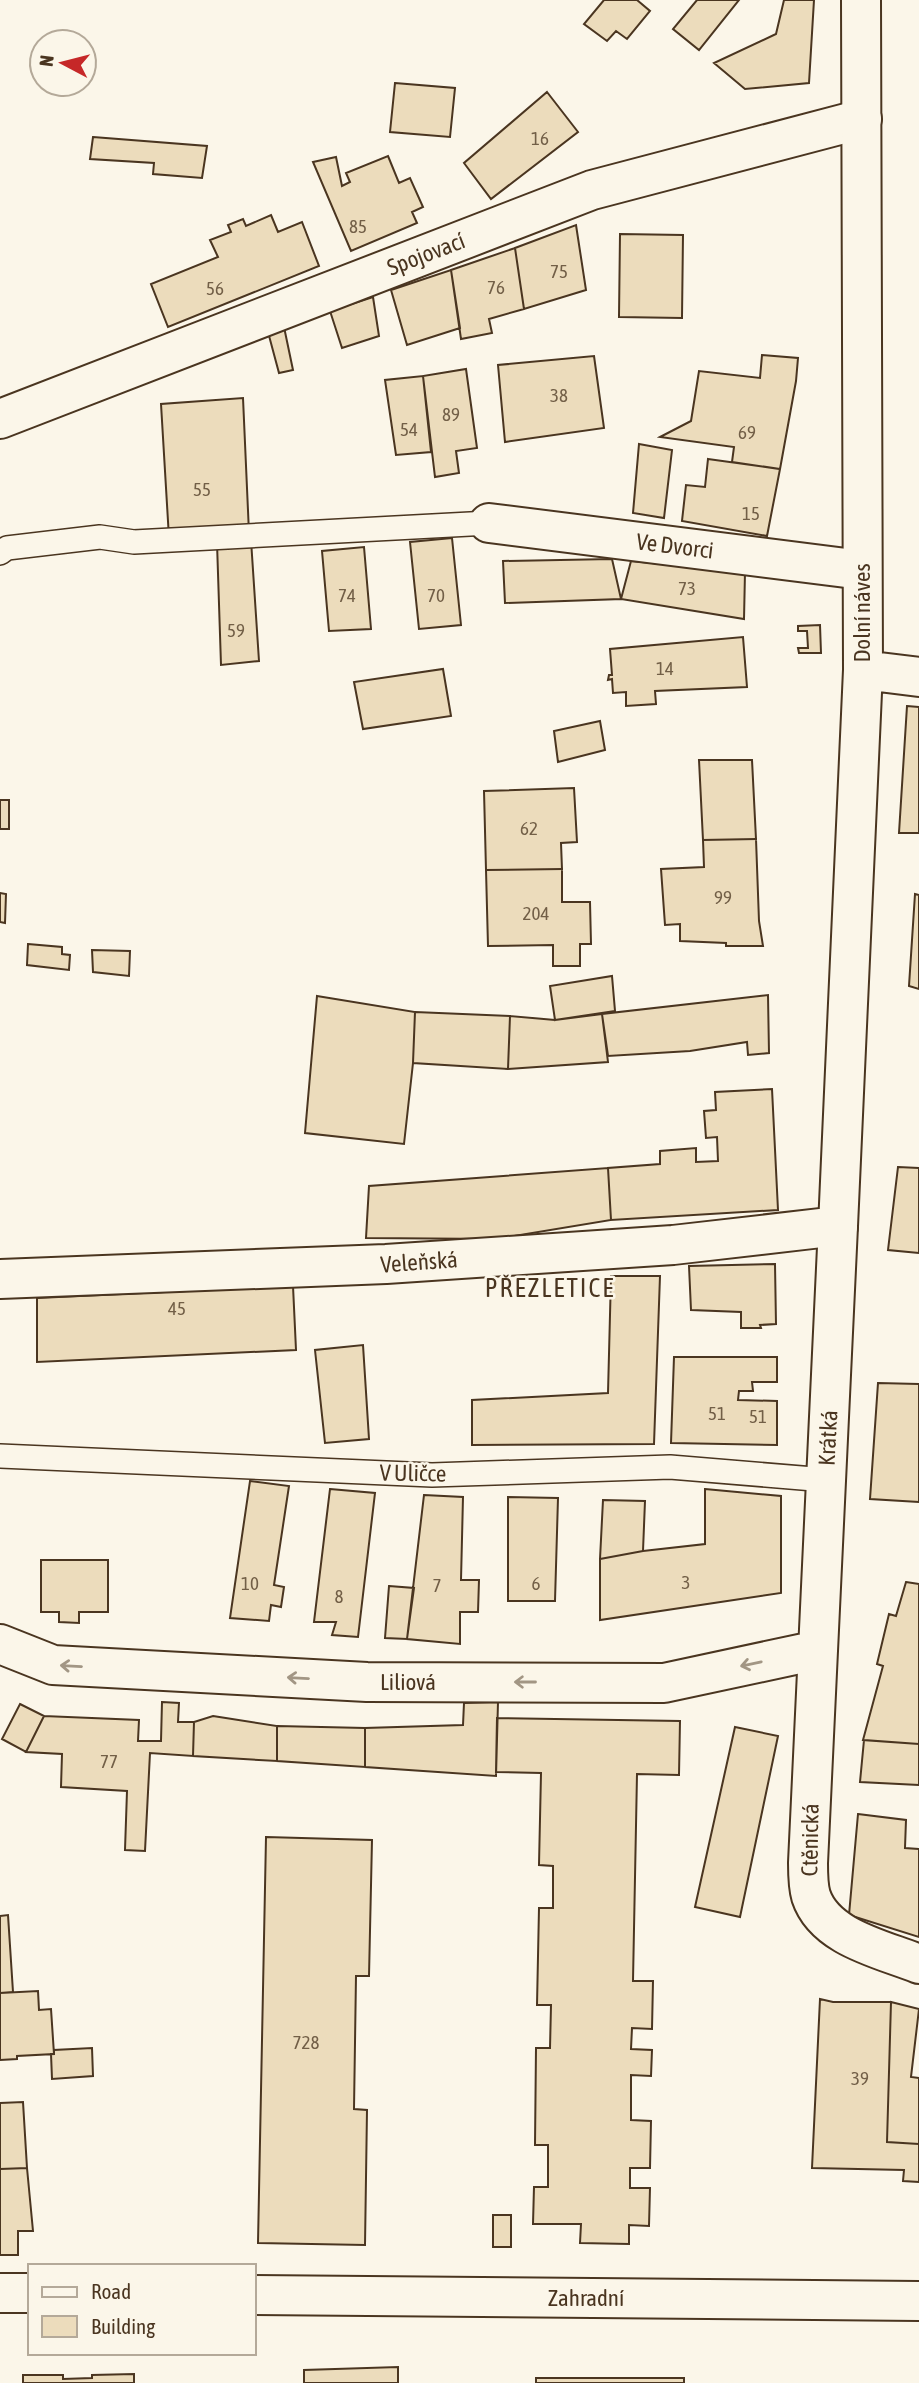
<svg xmlns="http://www.w3.org/2000/svg" width="919" height="2383" viewBox="0 0 919 2383" font-family="'Asap Condensed',sans-serif">
<style>
.building{fill:#ecdcbc;stroke:#4a3520;stroke-width:2}
.lines{fill:none;stroke-linecap:round;stroke-linejoin:round}
.lane-casing{stroke:#4a3520;stroke-width:26}
.street-casing{stroke:#4a3520;stroke-width:42}
.secondary-casing{stroke:#4a3520;stroke-width:42}
.lane{stroke:#fbf6e9;stroke-width:23}
.street{stroke:#fbf6e9;stroke-width:38}
.secondary{stroke:#fbf6e9;stroke-width:38}
.oneway{stroke:#a29684}
.labels{text-anchor:middle;dominant-baseline:central;stroke-width:5;stroke-linejoin:round;paint-order:stroke}
.number-label{font-size:19px;fill:#725f47}
.street-label{font-size:23px;fill:#4a3520;stroke:#fbf6e9}
.quarter-label{font-size:26px;letter-spacing:2px;fill:#4a3520;stroke:#fbf6e9}
</style>
<rect width="100%" height="100%" fill="#fbf6e9"/>
<!-- building -->
<path class="building" d="M604 0H637L650 11 627 39 616 31 607 41 584 24Z
M697 0H739L699 50 673 29Z
M784 0H814L809 83 745 89 714 63 776 34Z
M395 83 455 88 450 137 390 132Z
M547 92 578 132 491 199 464 163Z
M93 137 207 146 202 178 153 174 154 163 90 159Z
M388 156 399 183 410 178 423 207 412 212 417 223 351 251 313 162 336 157 342 186 350 182 346 173Z
M271 215 278 232 302 222 319 266 168 327 151 284 218 257 210 240 231 232 228 225 243 219 246 226Z
M576 225 586 290 524 309 515 248Z
M620 234 683 235 682 318 619 317Z
M515 248 524 309 489 319 492 333 461 339 451 270Z
M451 270 460 328 407 345 391 290Z
M373 297 379 336 342 348 330 311Z
M284 327 293 370 279 373 268 332Z
M762 355 798 358 796 381 780 469 732 462 734 447 660 437 691 421 699 371 760 378Z
M594 356 604 428 505 442 498 365Z
M466 369 477 448 456 451 459 473 435 477 423 376Z
M423 376 431 452 396 455 385 380Z
M243 398 249 533 169 538 161 404Z
M639 444 672 450 664 518 633 513Z
M708 459 780 469 767 536 682 521 686 485 705 487Z
M452 538 461 625 419 629 410 542Z
M251 540 259 661 221 665 217 543Z
M364 547 371 629 329 631 322 551Z
M612 559 621 599 505 603 503 561Z
M631 561 745 572 744 619 621 599Z
M820 625 821 653H799L798 648H808L807 631H798V626Z
M743 637 747 687 655 691 656 704 626 706V692L613 693 612 679 608 680 609 675H612L610 649Z
M443 669 451 716 363 729 354 682Z
M907 706 919 707V833H899Z
M600 721 605 750 558 762 554 731Z
M699 760H752L756 839 703 840Z
M574 788 577 842 561 843 562 869 486 870 484 791Z
M0 800H9V829H0Z
M756 839 759 921 763 946H726V943L680 941V924L665 925 661 869 704 867 703 840Z
M562 869V902H590L591 944H580V966H553V945L488 946 486 870Z
M0 893 6 894 5 923 0 922Z
M915 894 919 895V989L909 986Z
M28 944 62 947V954L70 955 69 970 27 965Z
M92 950 130 951 129 976 93 972Z
M612 976 615 1011 555 1020 550 986Z
M768 995 769 1053 748 1055 747 1042 690 1051 608 1056 602 1014Z
M317 996 415 1012 413 1063 404 1144 305 1133Z
M415 1012 510 1016 508 1069 413 1063Z
M602 1014 608 1062 508 1069 510 1016 555 1020Z
M772 1089 778 1210 611 1220 608 1168 660 1164V1151L696 1148V1162L718 1161 717 1137 706 1138 704 1111 716 1110 715 1092Z
M898 1167 919 1168V1253L888 1250Z
M608 1168 611 1220 496 1239 366 1238 369 1186Z
M775 1264 776 1324 760 1325 761 1328H741V1312L691 1310 689 1266Z
M611 1276H660L654 1444 472 1445V1400L608 1393Z
M293 1286 296 1350 37 1362V1298Z
M363 1345 369 1439 325 1443 315 1350Z
M674 1357H777V1382H752L753 1391H739L738 1400 777 1401V1445L671 1443Z
M878 1383 919 1384V1502L870 1499Z
M250 1481 289 1486 274 1585 284 1587 281 1607 271 1605 269 1621 230 1618Z
M330 1489 375 1493 358 1637 332 1635 336 1622H314Z
M705 1489 781 1496V1593L600 1620V1559L643 1551 705 1544Z
M424 1495 463 1497 461 1580H479L478 1612H460V1644L407 1639Z
M508 1497 558 1498 555 1601H508Z
M603 1500 645 1501 643 1551 600 1559Z
M41 1560H108V1612H79V1623L59 1622V1612H41Z
M906 1582 919 1584V1744L863 1740 883 1666 877 1664 889 1614 896 1616Z
M389 1586 414 1588 407 1639 385 1638Z
M162 1702 179 1703 178 1722H194L193 1756 150 1753 145 1851 125 1850 127 1791 61 1787 62 1754 26 1752 44 1716 139 1720 138 1741H161Z
M498 1702 496 1776 365 1767V1728L463 1725 464 1703Z
M20 1704 44 1716 26 1752 2 1739Z
M213 1716 277 1726V1761L193 1756 194 1722Z
M497 1718 680 1721 679 1775 637 1774 633 1981H653L652 2029 632 2028 631 2049 652 2050 651 2076 631 2075V2120L651 2121 650 2168H630V2188H650L649 2226 629 2225V2244L580 2243 581 2224H533L534 2187H548V2145H535L536 2048H550L551 2005H537L539 1908H553V1866L539 1865 541 1773 496 1772Z
M277 1726 365 1728V1767L277 1761Z
M735 1727 778 1736 740 1917 695 1907Z
M864 1740 919 1744V1785L860 1782Z
M858 1814 906 1820 905 1848 919 1849V1937L849 1915Z
M266 1837 372 1840 369 1976H356L354 2109 367 2110 365 2245 258 2243Z
M8 1915 13 1992 0 1993V1916Z
M38 1991 39 2010 51 2009 54 2054 17 2056V2059L0 2060V1993Z
M820 1999 833 2002H891L887 2142 919 2144V2182L903 2181 904 2170 812 2168Z
M891 2002 919 2009 911 2077 919 2078V2144L887 2142Z
M92 2048 93 2076 52 2079 51 2054H54V2050Z
M23 2102 27 2168 0 2169V2103Z
M27 2168 33 2231H18V2255H0V2169Z
M493 2215H511V2247H493Z
M398 2367V2383H304V2370Z
M134 2374V2383H23V2375H63V2379L92 2378V2375Z
M536 2378H684V2383H536Z"/>
<g class="lines">
<defs>
<path id="lane" d="M0 553 7 548 100 537 134 542 489 523
M0 1456 432 1475 670 1467 826 1480"/>
<path id="street" d="M0 419 592 190 862 119
M489 523 862 570
M838 1226 808 1863C808 1873 808 1886 811 1896 825 1938 882 1949 919 1964
M0 1644 53 1665 367 1682 664 1683 818 1650
M0 2293H30
M254 2295 919 2301"/>
<path id="secondary" d="M863 670 919 677
M0 1279 386 1264 673 1245 838 1226 863 670 861 0"/>
</defs>
<!-- lane casing -->
<use href="#lane" class="lane-casing"/>
<!-- street casing -->
<use href="#street" class="street-casing"/>
<!-- secondary casing -->
<use href="#secondary" class="secondary-casing"/>
<!-- lane -->
<use href="#lane" class="lane"/>
<!-- street -->
<use href="#street" class="street"/>
<!-- secondary -->
<use href="#secondary" class="secondary"/>
</g>
<!-- one-way arrows -->
<defs><path id="oneway-shaft" d="M-6 0H5M1.5-3L5.5 0L1.5 3" fill="none" stroke-width="1.6" stroke-linecap="round" stroke-linejoin="round" transform="scale(1.75)"/></defs>
<g class="oneway">
<use href="#oneway-shaft" transform="translate(751 1664) rotate(168)"/>
<use href="#oneway-shaft" transform="translate(71 1666) rotate(-177)"/>
<use href="#oneway-shaft" transform="translate(298 1678) rotate(-177)"/>
<use href="#oneway-shaft" transform="translate(525 1682) rotate(-180)"/>
</g>
<g class="labels">
<!-- number labels -->
<g class="number-label">
<text x="540" y="138">16</text>
<text x="358" y="226">85</text>
<text x="559" y="271">75</text>
<text x="496" y="287">76</text>
<text x="215" y="288">56</text>
<text x="559" y="395">38</text>
<text x="451" y="414">89</text>
<text x="409" y="429">54</text>
<text x="747" y="432">69</text>
<text x="202" y="489">55</text>
<text x="751" y="513">15</text>
<text x="687" y="588">73</text>
<text x="347" y="595">74</text>
<text x="436" y="595">70</text>
<text x="236" y="630">59</text>
<text x="665" y="668">14</text>
<text x="529" y="828">62</text>
<text x="723" y="897">99</text>
<text x="536" y="913">204</text>
<text x="177" y="1308">45</text>
<text x="717" y="1413">51</text>
<text x="758" y="1416">51</text>
<text x="686" y="1582">3</text>
<text x="250" y="1583">10</text>
<text x="536" y="1583">6</text>
<text x="437" y="1585">7</text>
<text x="339" y="1596">8</text>
<text x="109" y="1761">77</text>
<text x="306" y="2042">728</text>
<text x="860" y="2078">39</text>
</g>
<!-- street labels -->
<g class="street-label">
<text transform="translate(426 254) rotate(-21)">Spojovací</text>
<text transform="translate(675 546) rotate(7)">Ve Dvorci</text>
<text transform="translate(862 613) rotate(-90)">Dolní náves</text>
<text transform="translate(419 1262) rotate(-4)">Veleňská</text>
<text transform="translate(828 1438) rotate(-87)">Krátká</text>
<text transform="translate(413 1473) rotate(1)">V Uličce</text>
<text x="408" y="1682">Liliová</text>
<text transform="translate(810 1840) rotate(-89)">Ctěnická</text>
<text x="586" y="2298">Zahradní</text>
</g>
<!-- quarter labels -->
<g class="quarter-label">
<text x="550" y="1288">PŘEZLETICE</text>
</g>
</g>
<!-- legend -->
<rect x="28" y="2264" width="228" height="91" fill="#fbf6e9" stroke="#b4a999" stroke-width="2"/>
<rect x="42" y="2287" width="35" height="10" fill="#fbf6e9" stroke="#b4a999" stroke-width="2"/>
<text x="91" y="2299" font-size="21" fill="#4a3520">Road</text>
<rect x="42" y="2316" width="35" height="21" fill="#ecdcbc" stroke="#b4a999" stroke-width="2"/>
<text x="91" y="2334" font-size="21" fill="#4a3520">Building</text>
<!-- north arrow -->
<g transform="translate(63 63) rotate(277)"><circle r="33" fill="#fbf6e9" stroke="#b4a999" stroke-width="2"/>
<path d="M0-5L12 26L0 18L-12 26Z" fill="#c62828"/>
<text y="-10" font-size="19" font-weight="bold" text-anchor="middle" fill="#4a3520">N</text>
</g>
</svg>
